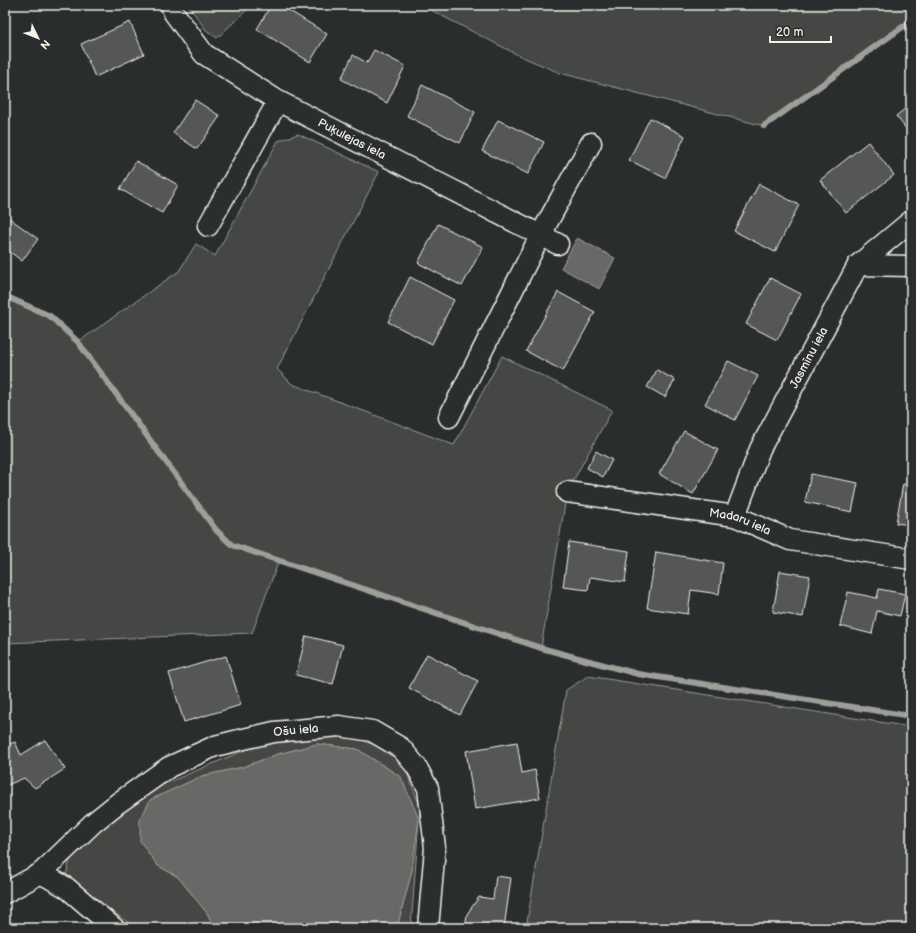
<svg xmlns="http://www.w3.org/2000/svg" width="916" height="933" viewBox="0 0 916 933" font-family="'Balsamiq Sans',sans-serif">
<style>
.green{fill:#444645;stroke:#9c9c96}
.water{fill:#676866;stroke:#9f9f9a}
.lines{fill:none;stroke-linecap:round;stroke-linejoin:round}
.stream{stroke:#9f9f9a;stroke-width:6}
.building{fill:#555756;stroke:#f4f1e8}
.minor-casing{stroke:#f4f1e8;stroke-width:23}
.minor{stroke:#2a2d2e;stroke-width:20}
.labels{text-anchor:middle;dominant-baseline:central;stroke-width:3;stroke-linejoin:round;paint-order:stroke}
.street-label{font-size:12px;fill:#f4f1e8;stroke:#2a2d2e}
</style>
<rect width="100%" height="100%" fill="#2a2d2e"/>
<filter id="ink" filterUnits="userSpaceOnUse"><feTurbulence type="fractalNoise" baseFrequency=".025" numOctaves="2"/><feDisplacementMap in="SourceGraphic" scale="8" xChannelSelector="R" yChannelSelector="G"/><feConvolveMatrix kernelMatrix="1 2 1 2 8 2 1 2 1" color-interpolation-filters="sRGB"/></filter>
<g filter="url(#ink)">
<!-- green -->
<path class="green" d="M188 5H252L217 38 206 30Z
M421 5H911V22L764 126 560 73 518 55Z
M298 134 379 172 277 369 292 384 454 445 502 356 612 410 567 492 541 648 279 560 252 633 5 643V296L50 316 78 342 179 271 196 244 215 256 278 141Z
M588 676 911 727V928H526L566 690Z
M341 732 400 755 420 806 411 928H397L412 870 401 777 357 749 317 744 278 754 243 767 202 776 150 800 157 865 178 877 207 913 215 928H136L65 878 72 853 136 796 264 742Z"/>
<!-- water -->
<path class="water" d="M577 238 615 258 599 289 561 268Z
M317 744 357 749 401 777 419 819 412 870 397 928H215L207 913 178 877 157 865 140 841V820L150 800 202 776 243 767 278 754Z"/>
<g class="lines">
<!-- stream -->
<path class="stream" d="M764 126 911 21
M5 296 50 316 78 342 216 530 232 545 541 648 638 674 911 716"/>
</g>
<!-- building -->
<path class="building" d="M271 5H280L327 34 310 62 257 29Z
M130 22 144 54 95 77 81 44Z
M374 50 405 66 387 103 341 79 353 55 367 63Z
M422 85 475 112 460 143 407 116Z
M195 100 220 116 197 149 173 133Z
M911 104V135L896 116Z
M650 118 685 136 665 178 629 160Z
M498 120 544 142 528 174 482 151Z
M868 142 894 175 846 213 820 180Z
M136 161 178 185 162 213 120 189Z
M759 184 799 205 775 252 734 231Z
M5 215 38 239 22 261 5 248Z
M438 224 483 247 462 286 418 263Z
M410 277 454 300 432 344 388 322Z
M770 278 801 294 777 340 746 324Z
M558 292 595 312 563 371 526 351Z
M728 361 758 376 735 420 705 404Z
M657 370 675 380 665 397 647 387Z
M684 431 718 450 693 494 659 474Z
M596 451 612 460 603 477 587 468Z
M811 474 858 483 852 512 805 502Z
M903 484 911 485V525L896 523Z
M569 542 629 551 625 582 590 577 588 590 563 587Z
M656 552 723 563 719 594 691 590 688 614 647 608Z
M780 571 810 576 803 617 773 612Z
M879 589 905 594 900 616 877 611 872 634 840 626 848 592 877 598Z
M306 636 343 645 333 684 296 675Z
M427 654 478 681 460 715 409 688Z
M226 656 241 705 184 722 169 673Z
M45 740 65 769 35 788 24 778 5 786V746L15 742 21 755Z
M517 742 522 773 535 770 540 798 475 809 466 751Z
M496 876 511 878 504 928H465L467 914 479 897 493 899Z"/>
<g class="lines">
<defs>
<g id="minor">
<path id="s1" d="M171 5 174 13 204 54 278 101 558 244"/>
<path d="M208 226 278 101"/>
<path d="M858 265 911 266"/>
<path d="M449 417 540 236 591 143"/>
<path id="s2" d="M567 492 735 516 790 540 911 559"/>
<path id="s3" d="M735 516 760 449 858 265 911 221"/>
<path d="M41 873 67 888 114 928"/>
<path id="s4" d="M5 893 41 873 93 823 118 803 169 767 215 746 239 740 274 732 339 726 372 731 401 748 416 766 428 788 435 848 428 928"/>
</g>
</defs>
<!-- minor casing -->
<use href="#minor" class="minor-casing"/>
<!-- minor -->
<use href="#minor" class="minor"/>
</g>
</g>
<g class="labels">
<!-- street labels -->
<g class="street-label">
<text stroke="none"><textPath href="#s1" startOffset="230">Puķulejas iela</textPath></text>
<text stroke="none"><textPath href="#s3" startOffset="175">Jasmīnu iela</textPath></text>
<text stroke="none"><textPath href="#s2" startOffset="176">Madaru iela</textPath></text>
<text stroke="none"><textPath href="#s4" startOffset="341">Ošu iela</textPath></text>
</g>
</g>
<!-- margin -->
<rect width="916" height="933" fill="none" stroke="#2a2d2e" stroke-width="20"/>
<rect x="10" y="10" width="896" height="913" fill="none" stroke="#f4f1e8" stroke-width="1.5" filter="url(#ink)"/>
<!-- north arrow -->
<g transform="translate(38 38) rotate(133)" stroke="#2a2d2e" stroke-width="3" paint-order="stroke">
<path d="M0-3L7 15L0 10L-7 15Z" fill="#f4f1e8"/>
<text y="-6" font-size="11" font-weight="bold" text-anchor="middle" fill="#f4f1e8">N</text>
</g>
<!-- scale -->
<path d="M770 36v6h61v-6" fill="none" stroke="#f4f1e8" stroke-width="2"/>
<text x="776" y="36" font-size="12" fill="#f4f1e8" stroke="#2a2d2e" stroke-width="3" paint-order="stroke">20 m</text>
</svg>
